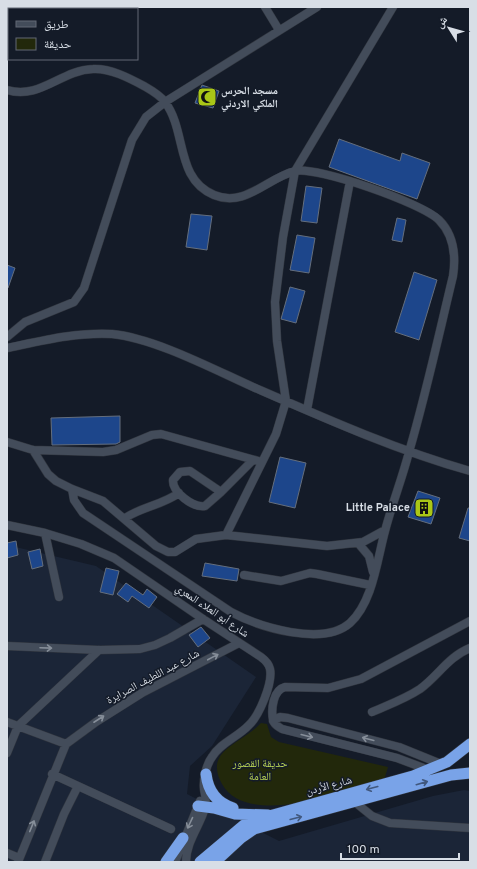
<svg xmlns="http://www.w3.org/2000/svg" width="477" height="869" viewBox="0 0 477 869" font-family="Overpass,'Noto Naskh Arabic',sans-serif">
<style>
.built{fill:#1b2537}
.green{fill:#22280b}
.building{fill:#1d468b;stroke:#646e7d}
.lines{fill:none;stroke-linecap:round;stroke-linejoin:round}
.minor-casing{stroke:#31363f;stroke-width:9}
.highway-casing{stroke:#31363f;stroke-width:12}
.minor{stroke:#434c5a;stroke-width:8}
.highway{stroke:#79a3e8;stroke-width:11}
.oneway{stroke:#868e99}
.oneway2{stroke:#41587e}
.labels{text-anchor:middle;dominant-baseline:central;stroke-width:3;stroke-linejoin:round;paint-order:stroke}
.poi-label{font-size:11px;font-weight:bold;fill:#d8dee6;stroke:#141b28;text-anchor:start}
.street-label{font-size:11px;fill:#d8dee6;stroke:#141b28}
.park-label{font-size:11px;fill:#bad455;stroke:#141b28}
</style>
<rect width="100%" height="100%" fill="#141b28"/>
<!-- built -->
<path class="built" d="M7 545 96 566 256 677 212 746 190 766 187 794 279 841 433 796 464 790 470 791V862H7Z"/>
<!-- green -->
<path class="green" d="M261 723 267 724 271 737 279 742 388 767 385 777 379 783C342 792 246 828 222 784 217 775 214 764 221 755 228 745 250 735 261 723Z"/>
<!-- building -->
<path class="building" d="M202 85 219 91 213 108 195 103Z
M339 139 400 161 402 153 430 163 417 199 329 167Z
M306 186 322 188 317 223 301 221Z
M191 214 212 216 207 250 186 247Z
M397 218 406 220 402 242 392 240Z
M297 235 315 238 309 273 290 270Z
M7 265 15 268 8 288H7Z
M414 272 437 280 419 340 395 332Z
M290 287 305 291 296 323 281 319Z
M120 416V442L116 444 52 445 51 418Z
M280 457 306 463 295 508 269 502Z
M418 491 440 498 431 524 408 517Z
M468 508H470V541L459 538Z
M16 541 18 555 7 558V543Z
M40 549 43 566 32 569 28 552Z
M205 563 239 569 237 581 202 576Z
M106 568 119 571 113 595 100 592Z
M126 583 143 595 147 589 157 597 149 608 132 596 128 602 117 594Z
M201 627 210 638 198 647 189 635Z"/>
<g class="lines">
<defs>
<path id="minor" d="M265 7 279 30
M7 90C40 100 61 70 93 69 110 68 129 78 144 86 151 90 160 95 165 102 187 131 175 179 214 195 245 208 267 178 295 171 317 166 422 203 439 220 454 235 456 256 453 276 439 334 426 394 409 452 402 479 392 504 385 531 377 560 373 602 350 623 323 647 259 627 231 612L83 513 74 500 72 489
M7 337 25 322 74 302 84 288 132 140 146 117 165 102 317 7
M7 348C41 341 76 332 112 334 154 338 213 369 253 387 324 418 396 450 470 471
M307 410 350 181
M7 442 33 450 103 452 116 450 152 435 161 434 262 462
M33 450 48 474 56 481 72 489 103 501 156 546 168 552H175L196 539 226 535 327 546 363 542 385 530
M221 492 190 471 180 472 173 480C172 492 193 508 205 506L221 492 253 460
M125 518C142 507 162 505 179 493
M7 525 45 533 81 544 114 558 203 619 261 657C265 660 269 664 270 669 273 683 259 716 249 725 238 737 220 743 212 757 206 765 203 780 204 789 205 795 207 802 205 808 200 826 186 842 186 862
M45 533 59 597
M226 535 276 434 286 401 277 341 275 302 283 237 295 171 393 7
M358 543 369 556 373 572
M244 575 281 581 310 573 317 574 370 585
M7 646 99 650 140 649 155 645 170 638 203 619
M372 712C388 705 405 699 420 689 438 676 448 657 470 648
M273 721 280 717 288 718 399 747 441 764
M7 722 66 744
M7 753 18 726 99 650
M429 770 397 758 282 729C279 727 274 725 273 720 271 709 273 690 285 687L328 688 361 679 470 621
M52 774 171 829
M356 803 372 816 390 823 470 828
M7 853 19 858
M18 862 66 744 96 722 142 693 239 643
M45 862 64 814 78 786
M175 862 200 801"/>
<path id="highway" d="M206 774C208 791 217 803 233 808
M198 806 214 808 235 814 268 815
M166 862 183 838
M200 862 244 825 273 815 413 776 447 762 470 744
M215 862 241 838 254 829 451 775 470 773"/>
</defs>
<!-- minor casing -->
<use href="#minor" class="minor-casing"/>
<!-- highway casing -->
<use href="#highway" class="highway-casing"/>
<!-- minor -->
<use href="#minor" class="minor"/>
<!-- highway -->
<use href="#highway" class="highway"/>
</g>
<!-- one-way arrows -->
<defs><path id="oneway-shaft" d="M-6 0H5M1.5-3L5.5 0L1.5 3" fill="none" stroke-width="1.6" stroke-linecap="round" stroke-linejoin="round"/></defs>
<g class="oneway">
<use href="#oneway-shaft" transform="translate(46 648) rotate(2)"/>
<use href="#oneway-shaft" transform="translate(213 657) rotate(-28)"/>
<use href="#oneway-shaft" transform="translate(99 719) rotate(-33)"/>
<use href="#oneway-shaft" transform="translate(307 736) rotate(14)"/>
<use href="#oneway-shaft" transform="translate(368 739) rotate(-165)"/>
<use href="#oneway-shaft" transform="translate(190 823) rotate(115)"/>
<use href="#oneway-shaft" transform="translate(32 826) rotate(-68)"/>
</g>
<g class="oneway2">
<use href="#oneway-shaft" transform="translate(422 783) rotate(-16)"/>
<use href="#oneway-shaft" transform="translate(372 788) rotate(165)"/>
<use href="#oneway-shaft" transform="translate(296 818) rotate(-14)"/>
</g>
<!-- icons -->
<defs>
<symbol id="mosque-square" viewBox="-11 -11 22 22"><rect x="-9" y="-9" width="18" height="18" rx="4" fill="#aac717" stroke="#141b28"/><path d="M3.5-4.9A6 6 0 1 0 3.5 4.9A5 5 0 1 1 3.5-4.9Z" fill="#111"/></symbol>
<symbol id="building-square" viewBox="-11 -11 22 22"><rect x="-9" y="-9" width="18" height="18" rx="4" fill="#aac717" stroke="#141b28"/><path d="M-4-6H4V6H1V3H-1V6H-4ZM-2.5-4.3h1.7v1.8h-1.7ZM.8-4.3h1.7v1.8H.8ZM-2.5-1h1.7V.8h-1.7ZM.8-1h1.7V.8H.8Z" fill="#111"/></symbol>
</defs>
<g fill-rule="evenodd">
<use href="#mosque-square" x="196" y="86" width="22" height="22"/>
<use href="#building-square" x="413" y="497" width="22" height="22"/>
</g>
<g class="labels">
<!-- poi labels -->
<g class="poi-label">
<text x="221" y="91">مسجد الحرس<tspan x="221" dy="13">الملكي الاردني</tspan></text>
<text x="410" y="508" text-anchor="end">Little Palace</text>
</g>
<!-- street labels -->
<g class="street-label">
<text transform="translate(212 611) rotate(34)">شارع أبو العلاء المعري</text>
<text transform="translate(153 677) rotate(-28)">شارع عبد اللطيف الصرايرة</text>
<text transform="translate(329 786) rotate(-15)">شارع الأردن</text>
</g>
<!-- park labels -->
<g class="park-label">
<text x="260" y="764">حديقة القصور<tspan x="260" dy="13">العامة</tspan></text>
</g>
</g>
<!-- border -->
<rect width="477" height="869" fill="none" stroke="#d8dee6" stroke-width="16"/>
<!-- legend -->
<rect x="8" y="8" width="130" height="52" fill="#141b28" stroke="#626974"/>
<rect x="16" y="21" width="20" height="6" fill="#434c5a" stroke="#626974"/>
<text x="44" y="28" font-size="12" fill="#d8dee6">طريق</text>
<rect x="16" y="38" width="20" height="12" fill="#22280b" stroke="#626974"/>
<text x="44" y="48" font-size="12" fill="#d8dee6">حديقة</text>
<!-- north arrow -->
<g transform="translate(449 28) rotate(307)" stroke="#141b28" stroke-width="3" paint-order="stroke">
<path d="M0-3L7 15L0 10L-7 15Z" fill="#d8dee6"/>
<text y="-6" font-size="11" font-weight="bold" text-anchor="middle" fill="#d8dee6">ش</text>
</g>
<!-- scale -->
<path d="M341 853v6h118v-6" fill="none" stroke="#d8dee6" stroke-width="2"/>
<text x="347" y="853" font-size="12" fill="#d8dee6" stroke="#141b28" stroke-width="3" paint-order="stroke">100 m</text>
</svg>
